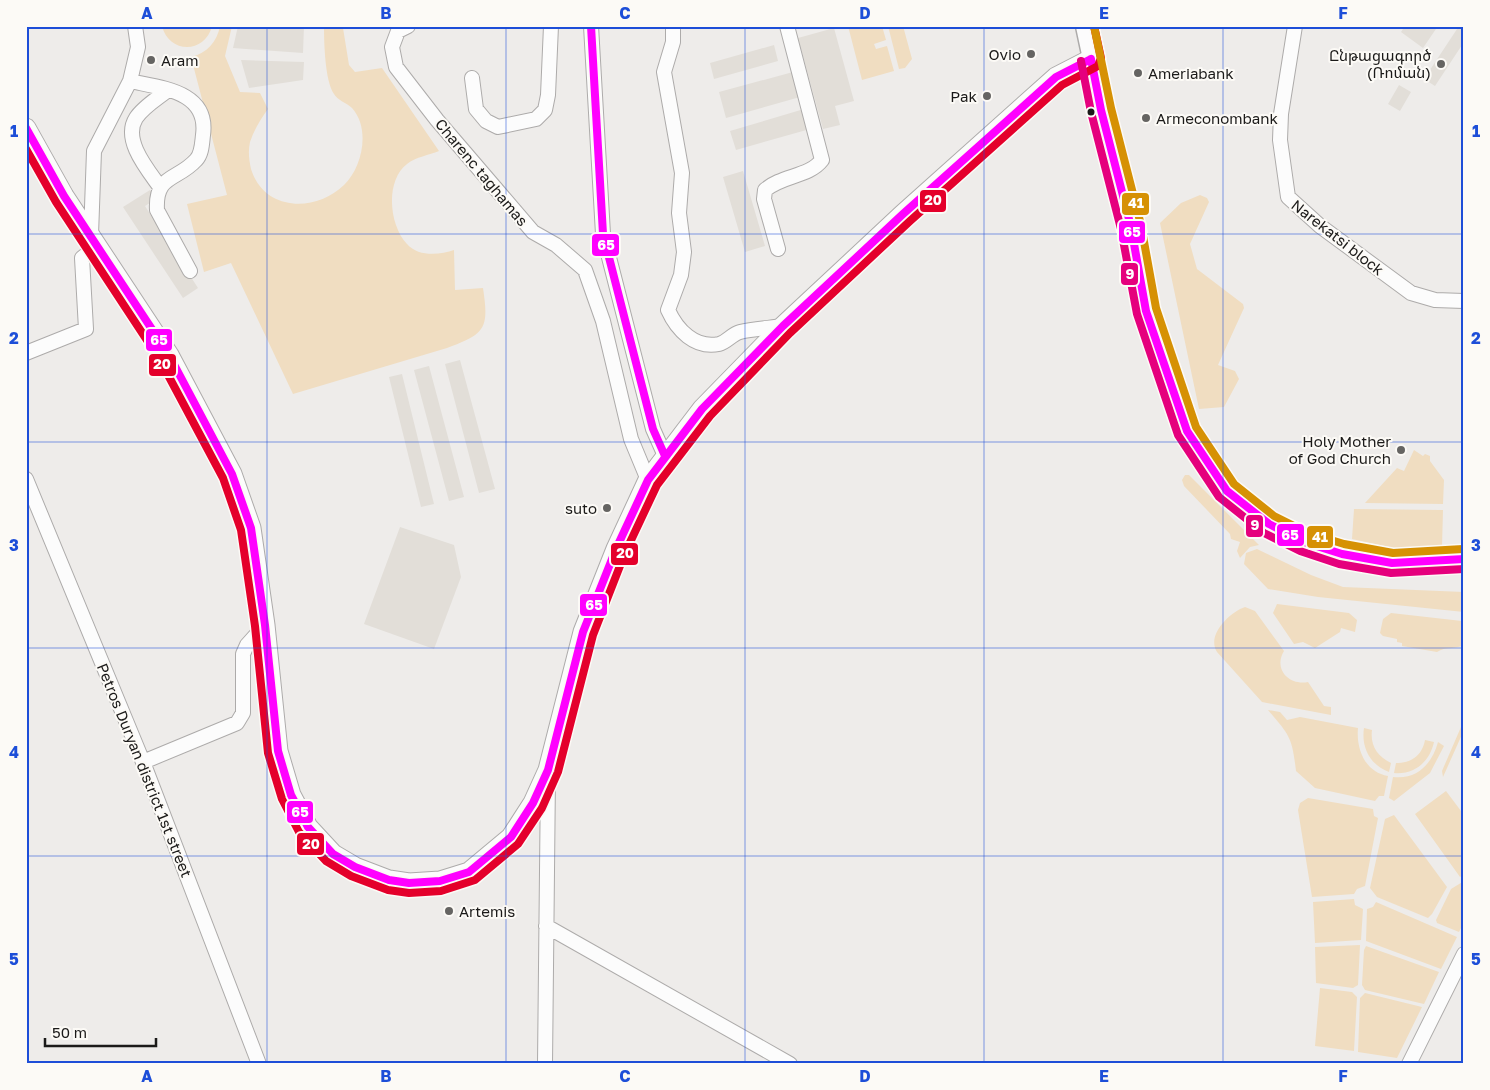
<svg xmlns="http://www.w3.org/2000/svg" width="1490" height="1090" viewBox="0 0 1490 1090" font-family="'Golos Text','Noto Sans Armenian',sans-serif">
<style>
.built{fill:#e2ded8}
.green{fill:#f0ddc1}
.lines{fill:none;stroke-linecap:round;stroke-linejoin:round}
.minor-casing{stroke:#adabaa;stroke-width:16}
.tertiary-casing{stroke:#adabaa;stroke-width:19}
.secondary-casing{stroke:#adabaa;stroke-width:21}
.minor{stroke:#fcfcfc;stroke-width:14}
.tertiary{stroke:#fcfcfc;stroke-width:16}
.secondary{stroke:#fcfcfc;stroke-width:19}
.bus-1-casing{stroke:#fcfaf6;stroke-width:11}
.bus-2-casing{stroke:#fcfaf6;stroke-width:11}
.bus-3-casing{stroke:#fcfaf6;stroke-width:11}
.bus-4-casing{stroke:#fcfaf6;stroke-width:11}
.bus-1{stroke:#f0f;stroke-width:8}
.bus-2{stroke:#e4002b;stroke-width:8}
.bus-3{stroke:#d69104;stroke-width:8}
.bus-4{stroke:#e5007d;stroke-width:8}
.grid{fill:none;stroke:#1d4ed8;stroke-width:1;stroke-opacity:0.55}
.poi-dot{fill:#656462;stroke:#fcfaf6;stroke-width:2}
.bus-dot{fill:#1b1a19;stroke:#fcfaf6;stroke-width:2}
.labels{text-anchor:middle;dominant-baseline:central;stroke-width:4;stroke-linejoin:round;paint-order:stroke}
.poi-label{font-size:15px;fill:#1b1a19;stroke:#fcfaf6;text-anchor:end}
.street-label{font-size:15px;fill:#1b1a19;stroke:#fcfaf6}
.line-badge{stroke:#fcfaf6;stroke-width:2}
.badge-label{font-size:14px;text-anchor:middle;font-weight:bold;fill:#fff}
.neatline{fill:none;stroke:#1d4ed8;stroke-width:2}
.grid-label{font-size:16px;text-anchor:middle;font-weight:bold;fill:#1d4ed8}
</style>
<rect width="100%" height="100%" fill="#eeecea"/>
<!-- built -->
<path class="built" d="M238 26H304L303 53 233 48Z
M1405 26H1438L1423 48 1401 32Z
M1459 26H1464V42L1435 86 1424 79Z
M834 28 854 101 835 106 840 125 823 129 798 38Z
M774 45 778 61 714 79 710 63Z
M241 60 304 62 303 80 249 88Z
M793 72 800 97 726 118 719 92Z
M1399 85 1411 92 1400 111 1388 104Z
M804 109 810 129 736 150 730 131Z
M743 171 765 246 745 252 723 177Z
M150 190 156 199 145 206 198 288 183 298 123 207Z
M460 360 495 489 479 493 445 364Z
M429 366 464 497 449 501 414 370Z
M402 374 434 504 421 507 389 377Z
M400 527 454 545 461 577 434 649 364 624Z"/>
<!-- green -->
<path class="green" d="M162 26H212C205 54 169 54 162 26Z
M220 26H232L225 56 240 92 260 93 268 109C260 120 254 130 250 142 248 151 249 160 251 169 264 211 315 213 344 185 362 168 371 129 352 108 347 103 337 100 334 94 325 81 324 43 324 26H346L343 28 349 65 355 72 382 68 439 151C429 155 416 157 407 164 385 181 389 225 407 244 418 257 440 255 454 250L455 290 483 288C489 328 486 334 447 348L293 394 231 263 204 272 187 204 227 195 191 57C207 53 217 42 220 26Z
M848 26H882L886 40 874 44 876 49 887 46 894 71 862 80Z
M888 26H903L912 59 905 68 899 69Z
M1200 195 1207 198 1209 202 1190 244 1197 269 1243 304 1244 308 1218 365 1235 371 1239 379 1224 407 1199 409 1160 223 1181 203Z
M1414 450 1423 456 1425 454 1430 456V461L1444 480 1443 504 1365 503 1397 468 1404 471Z
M1185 475H1189L1259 545 1250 547 1240 558 1237 551 1240 542 1231 539 1230 534 1184 486 1182 480Z
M1354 509 1443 510 1442 547 1394 548 1352 539Z
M1257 549 1311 575 1343 587 1464 592V612L1318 597 1268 589 1244 564 1246 553Z
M1277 604 1349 613 1357 620 1355 632 1341 628 1340 632 1315 648 1303 642 1294 644 1273 613Z
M1245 607 1255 611 1284 651C1273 669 1289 686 1308 682L1324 706 1331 707V715L1262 702 1217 652C1206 635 1230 612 1245 607Z
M1391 613 1462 621 1464 622V645C1454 650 1446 646 1437 652L1402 646V643L1397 642V639L1383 636 1380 633 1383 619Z
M1268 710 1280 712 1287 720 1300 717 1358 728C1356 749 1365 772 1388 776L1384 796H1379L1375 801 1315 788 1296 771C1292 737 1290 736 1268 710Z
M1464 720V730L1443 777 1442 771Z
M1364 728 1372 730C1370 745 1377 756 1391 763L1389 772C1370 765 1361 747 1364 728Z
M1425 740 1434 742C1430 761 1415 775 1394 773L1396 763C1411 763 1422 756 1425 740Z
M1438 742 1444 746 1430 773 1394 801 1389 798 1393 777C1417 780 1432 764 1438 742Z
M1446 791 1464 815V874L1460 877 1415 814Z
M1308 798 1373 809 1374 816 1378 818 1365 886 1357 889 1354 894 1312 897 1298 810 1300 803Z
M1394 815 1447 887 1432 914 1428 918 1377 897 1370 888 1385 819Z
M1464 881V922L1459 932 1437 923 1436 920 1451 889Z
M1354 899 1355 905 1363 909 1361 940 1315 943 1313 902Z
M1376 902 1457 937 1441 969 1366 941 1367 909 1373 907Z
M1360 945 1358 985 1353 988 1316 983 1315 947Z
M1366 946 1439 972 1424 1004 1365 990 1362 985 1364 950Z
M1320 988 1352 992 1357 997 1354 1051 1315 1046Z
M1365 993 1422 1007 1397 1058 1358 1052 1360 998Z"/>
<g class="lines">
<defs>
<path id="minor" d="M408 26 398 31 392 47 396 67 437 120 533 232 556 245 585 270 603 321 631 439 648 480
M591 26 603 234 653 429 665 456
M673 26V42L664 72 682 173 679 213 684 252 681 275 668 310C677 330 695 349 719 344 727 342 732 334 740 332 753 329 769 328 783 326
M1295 26 1281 114 1280 140 1288 197 1320 226 1411 293 1435 300 1464 301
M472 78 476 109 486 121 498 127 536 119 545 110 548 95 551 26
M130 81C161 88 209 91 203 135 202 143 202 154 196 160 177 181 155 174 157 210L190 271
M160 187C148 170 122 140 136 118 143 107 158 98 168 90
M91 235 94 151 130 81 138 47 135 26
M778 249 764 199 765 190C782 175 809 177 822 160L787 26
M26 353 86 329 82 258 98 245
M26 479 143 762 259 1064
M143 762 237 723 243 713V654L247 645 265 625
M546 926 790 1064
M545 1064 548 775
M1409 1064 1464 954"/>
<path id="tertiary" d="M1084 26 1091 59"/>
<path id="secondary" d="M26 128 64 196 169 355 232 474 251 528 265 625 278 751 291 795 308 827 333 854 355 867 389 880 409 883 440 881 469 872 511 837 533 803 548 770 583 632 616 549 648 480 702 409 783 326 903 214 1056 77 1091 59 1101 110 1131 227 1146 311 1187 431 1227 491 1269 524 1304 542 1342 554 1392 563 1464 559"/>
</defs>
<!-- minor casing -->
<use href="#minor" class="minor-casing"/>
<!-- tertiary casing -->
<use href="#tertiary" class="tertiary-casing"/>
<!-- secondary casing -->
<use href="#secondary" class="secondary-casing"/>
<!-- minor -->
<use href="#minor" class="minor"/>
<!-- tertiary -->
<use href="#tertiary" class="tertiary"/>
<!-- secondary -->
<use href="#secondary" class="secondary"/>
<defs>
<path id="bus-1" d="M591 26 603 234 653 429 665 456
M1091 59 1101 110 1131 227 1146 311 1187 431 1227 491 1269 524 1304 542 1342 554 1392 563 1464 559
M26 128 64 196 169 355 232 474 251 528 265 625 278 751 291 795 308 827 333 854 355 867 389 880 409 883 440 881 469 872 511 837 533 803 548 770 583 632 616 549 648 480 702 409 783 326 903 214 1056 77 1091 59"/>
<path id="bus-2" d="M26 149 56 202 160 360 223 478 241 530 255 626 268 753 282 799 299 832 326 861 351 876 388 890 409 893 441 891 475 880 518 844 542 808 558 772 593 635 625 553 657 485 710 416 790 333 910 221 1062 85 1098 66 1101 58 1094 26"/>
<path id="bus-3" d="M1094 26 1111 108 1141 225 1156 308 1196 427 1234 484 1274 516 1308 533 1344 544 1393 553 1463 549"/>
<path id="bus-4" d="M1081 61 1091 112 1121 229 1137 314 1178 435 1219 497 1264 533 1300 551 1339 564 1391 573 1464 569"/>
</defs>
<!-- bus-1 casing -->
<use href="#bus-1" class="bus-1-casing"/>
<!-- bus-2 casing -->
<use href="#bus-2" class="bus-2-casing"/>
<!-- bus-3 casing -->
<use href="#bus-3" class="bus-3-casing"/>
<!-- bus-4 casing -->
<use href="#bus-4" class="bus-4-casing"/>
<!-- bus-1 -->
<use href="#bus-1" class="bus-1"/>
<!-- bus-2 -->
<use href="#bus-2" class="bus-2"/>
<!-- bus-3 -->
<use href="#bus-3" class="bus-3"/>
<!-- bus-4 -->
<use href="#bus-4" class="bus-4"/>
</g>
<!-- grid -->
<path class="grid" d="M267 26V1064M506 26V1064M745 26V1064M984 26V1064M1223 26V1064M26 234H1464M26 442H1464M26 648H1464M26 856H1464"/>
<!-- markers -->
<g class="poi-dot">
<circle cx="1031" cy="54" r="5"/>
<circle cx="151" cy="60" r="5"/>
<circle cx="1441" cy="64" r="5"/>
<circle cx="1138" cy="73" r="5"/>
<circle cx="987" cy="96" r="5"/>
<circle cx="1146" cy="118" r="5"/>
<circle cx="1401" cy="450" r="5"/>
<circle cx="607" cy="508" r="5"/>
<circle cx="449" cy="911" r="5"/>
</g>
<circle class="bus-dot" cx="1091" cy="112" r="4.5"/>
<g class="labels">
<!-- poi labels -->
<g class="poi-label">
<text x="1021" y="54">Ovio</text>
<text x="1431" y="55">Ընթացագործ<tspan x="1431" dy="17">(Ռոման)</tspan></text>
<text x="161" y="60" text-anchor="start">Aram</text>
<text x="1148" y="73" text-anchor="start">Ameriabank</text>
<text x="977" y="96">Pak</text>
<text x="1156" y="118" text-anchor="start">Armeconombank</text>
<text x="1391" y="441">Holy Mother<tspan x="1391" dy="17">of God Church</tspan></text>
<text x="597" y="508">suto</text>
<text x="459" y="911" text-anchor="start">Artemis</text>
</g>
<!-- street labels -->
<g class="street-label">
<text transform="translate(482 172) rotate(50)">Charenc taghamas</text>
<text transform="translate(1338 237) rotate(38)">Narekatsi block</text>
<text transform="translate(145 770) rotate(68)">Petros Duryan district 1st street</text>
</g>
</g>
<g class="line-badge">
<rect x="919" y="189" width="28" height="24" rx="5" fill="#e4002b"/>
<rect x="1121" y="192" width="29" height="24" rx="5" fill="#d69104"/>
<rect x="1118" y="220" width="28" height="24" rx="5" fill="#f0f"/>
<rect x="591" y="233" width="29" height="24" rx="5" fill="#f0f"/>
<rect x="1120" y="262" width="19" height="24" rx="5" fill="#e5007d"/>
<rect x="145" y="328" width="28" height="24" rx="5" fill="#f0f"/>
<rect x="148" y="353" width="29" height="24" rx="5" fill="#e4002b"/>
<rect x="1245" y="514" width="19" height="24" rx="5" fill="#e5007d"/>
<rect x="1276" y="523" width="29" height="24" rx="5" fill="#f0f"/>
<rect x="1306" y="525" width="28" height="24" rx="5" fill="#d69104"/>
<rect x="610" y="542" width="29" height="24" rx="5" fill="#e4002b"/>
<rect x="579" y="593" width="29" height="24" rx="5" fill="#f0f"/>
<rect x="286" y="800" width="28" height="24" rx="5" fill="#f0f"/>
<rect x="296" y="832" width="29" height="24" rx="5" fill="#e4002b"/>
</g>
<g class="badge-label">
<text x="933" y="205">20</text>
<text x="1136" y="208">41</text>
<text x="1132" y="237">65</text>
<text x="606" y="250">65</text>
<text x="1130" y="279">9</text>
<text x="159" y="345">65</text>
<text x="162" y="369">20</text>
<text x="1255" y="530">9</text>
<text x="1290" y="540">65</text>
<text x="1320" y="542">41</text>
<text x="625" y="558">20</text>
<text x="594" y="610">65</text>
<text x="300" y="817">65</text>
<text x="311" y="849">20</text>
</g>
<!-- border -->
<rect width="1490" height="1090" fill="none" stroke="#fcfaf6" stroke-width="55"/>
<!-- scale -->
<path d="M45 1038v8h111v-8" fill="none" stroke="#1b1a19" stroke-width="2.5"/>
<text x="52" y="1038" font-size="15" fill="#1b1a19" stroke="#fcfaf6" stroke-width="4" paint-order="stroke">50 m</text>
<rect x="28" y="28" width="1434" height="1034" class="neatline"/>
<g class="grid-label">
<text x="147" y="19">A</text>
<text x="386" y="19">B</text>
<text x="625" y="19">C</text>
<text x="865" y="19">D</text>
<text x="1104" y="19">E</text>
<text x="1343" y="19">F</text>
<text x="14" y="137">1</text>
<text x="1476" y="137">1</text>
<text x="14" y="344">2</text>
<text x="1476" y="344">2</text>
<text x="14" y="551">3</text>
<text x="1476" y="551">3</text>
<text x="14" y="758">4</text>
<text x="1476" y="758">4</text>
<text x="14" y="965">5</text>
<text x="1476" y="965">5</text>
<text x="147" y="1082">A</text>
<text x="386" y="1082">B</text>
<text x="625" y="1082">C</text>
<text x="865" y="1082">D</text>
<text x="1104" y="1082">E</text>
<text x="1343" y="1082">F</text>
</g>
</svg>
